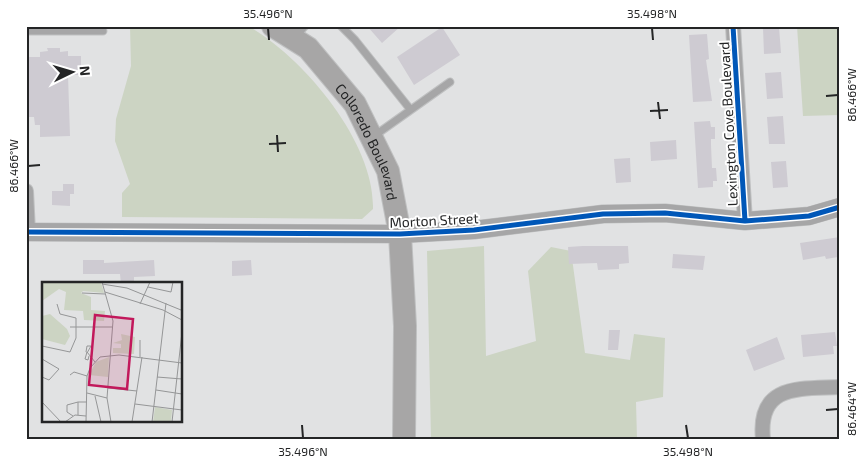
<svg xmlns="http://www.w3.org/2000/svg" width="866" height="465" viewBox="0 0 866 465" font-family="'Exo 2',sans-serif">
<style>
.green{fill:#ccd4c3}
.building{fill:#cecbd2}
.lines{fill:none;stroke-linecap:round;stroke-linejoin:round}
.service-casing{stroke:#bfc0c1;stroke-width:9}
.minor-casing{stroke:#bfc0c1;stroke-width:16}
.tertiary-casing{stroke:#bfc0c1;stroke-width:19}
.trunk-casing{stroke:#bfc0c1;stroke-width:24}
.service{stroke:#a6a6a7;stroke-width:7}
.minor{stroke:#a6a6a7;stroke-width:14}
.tertiary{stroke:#a6a6a7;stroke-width:18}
.trunk{stroke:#a7a6a6;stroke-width:22}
.cycleway-casing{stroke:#fff;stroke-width:8}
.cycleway{stroke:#0057b8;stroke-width:5}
.ticks{fill:none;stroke:#242526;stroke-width:2}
.labels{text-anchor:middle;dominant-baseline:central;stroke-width:4;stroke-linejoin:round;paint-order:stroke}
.street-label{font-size:14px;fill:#242526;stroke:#fff}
.inset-road{fill:none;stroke:#959697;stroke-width:1}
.view{fill:#c2185b;fill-opacity:0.15;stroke:#c2185b;stroke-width:2.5}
.inset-edge{fill:none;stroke:#242526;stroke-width:2.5}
.neatline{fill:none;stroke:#242526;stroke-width:2}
.ticks-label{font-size:12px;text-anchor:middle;fill:#242526}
</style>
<rect width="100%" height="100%" fill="#e1e2e3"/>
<!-- green -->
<path class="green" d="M130 26H248C303 57 375 142 373 209L362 219 122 217V193L130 184 115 141 116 119 131 66Z
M797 26H840V115L803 116Z
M484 246 486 356 536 341 528 271 551 247 571 251 585 353 630 360 634 334 665 338 663 397 636 402 637 439H431L427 251Z"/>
<!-- building -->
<path class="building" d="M367 26H401L382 43Z
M442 27 460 55 414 85 397 57Z
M779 27 781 53 764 54 763 28Z
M707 34 709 59 706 60 712 101 693 102 689 35Z
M47 48H60V52L68 51V56H81V75H68L70 136 40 137V125H35L34 117H29L27 57H40V52L48 51Z
M781 72 783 98 767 99 765 73Z
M783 116 785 144H769L767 117Z
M710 121 711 127H715V139H711V145L712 168H716L717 181H713V187L698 188 694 122Z
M676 140 677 159 651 161 650 142Z
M630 158 631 182 616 183 614 159Z
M786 161 788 187 773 188 771 162Z
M63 184H74V194H70V206L52 205V191H63Z
M840 237 838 257 826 259 825 256 803 260 800 243Z
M583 246H628L629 263 619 264V269L598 270 597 263 569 264 568 247Z
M673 254 705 256 703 270 672 268Z
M83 260H104V263L154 260 155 276 134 277V284H121L120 274H83Z
M251 260 252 275 232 276V261Z
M609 330H620L618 350H608Z
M835 332 837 346H833L834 354 803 357 801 335Z
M777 337 785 359 754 371 746 350Z"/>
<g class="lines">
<defs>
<path id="service" d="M341 26 355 40 410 109
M26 31H103
M295 37 305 26
M374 136 450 82"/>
<path id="minor" d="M733 26 745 221
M26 191 28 232
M763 439C757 383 801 389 840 387"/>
<path id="tertiary" d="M26 232 400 234 474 230 603 214 665 213 745 221 809 216 840 207"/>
<g id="trunk">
<path id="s1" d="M273 26 308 48 355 104 388 171 400 234 405 326 404 439"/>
</g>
</defs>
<!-- service casing -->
<use href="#service" class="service-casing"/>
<!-- minor casing -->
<use href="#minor" class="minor-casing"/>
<!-- tertiary casing -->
<use href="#tertiary" class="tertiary-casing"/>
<!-- trunk casing -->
<use href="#trunk" class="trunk-casing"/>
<!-- service -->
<use href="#service" class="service"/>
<!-- minor -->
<use href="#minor" class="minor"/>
<!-- tertiary -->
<use href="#tertiary" class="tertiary"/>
<!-- trunk -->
<use href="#trunk" class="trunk"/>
<defs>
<path id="cycleway" d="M733 26 745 221
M26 232 400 234 474 230 603 214 665 213 745 221 809 216 840 207"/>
</defs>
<!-- cycleway casing -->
<use href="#cycleway" class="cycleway-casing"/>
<!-- cycleway -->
<use href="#cycleway" class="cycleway"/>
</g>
<!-- ticks -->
<path class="ticks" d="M268 28 269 40M652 28 653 40M826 96 838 95M658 102 660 119M650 111 668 110M277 135 278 152M269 144 286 143M28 166 40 165M826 410 838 409M302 425 303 438M686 425 688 438"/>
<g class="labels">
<!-- street labels -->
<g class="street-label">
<text transform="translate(728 124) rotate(-93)">Lexington Cove Boulevard</text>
<text stroke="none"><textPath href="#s1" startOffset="154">Colloredo Boulevard</textPath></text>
<text transform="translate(434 220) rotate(-3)">Morton Street</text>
</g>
</g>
<!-- overview -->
<g transform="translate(42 282)">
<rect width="140" height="140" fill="#e1e2e3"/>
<path d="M0 0H59L62 11 41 9 39 11 49 15V28L63 29 62 39 42 38 41 29 22 28 24 10 17 7 0 19ZM8 32 25 47 28 54 23 63 0 57V34ZM79 52 93 55 92 72 71 71V66H79V62L71 61 80 58ZM67 75 66 95 47 93 54 80ZM113 125 130 128 129 140H111Z" fill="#ccd4c3"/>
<path class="inset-road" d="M60 0 71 39 65 116 69 140M60 2 85 6 139 28M106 5 129 10 131 0M63 10 121 28 140 38M40 11 63 12M98 22 108 0M28 45H70M98 58V75M0 64 28 70 34 56V36L18 32 15 22M44 70 45 64H49L45 71M47 74 46 78 43 77 45 70 53 80M0 77 17 87 7 98 0 95M28 93 32 90 45 94M115 95 140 97M66 106 95 109M114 108 140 112M45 111 65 116M53 114 59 140M0 120 19 140M93 122 140 128M36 133V120H45M31 134 25 130V123L36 120M23 140 33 133 44 134M44 140 45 94 48 86 58 75 77 73 140 81M90 140 100 75M110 140 124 21M130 140 140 50"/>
<path class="view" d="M53 33 91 37 85 107 47 103Z"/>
<rect width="140" height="140" class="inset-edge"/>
</g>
<!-- border -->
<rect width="866" height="465" fill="none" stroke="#ffffff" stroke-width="55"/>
<!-- north arrow -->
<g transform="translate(72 72) rotate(85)" stroke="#ffffff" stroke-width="4" paint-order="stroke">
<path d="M0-4L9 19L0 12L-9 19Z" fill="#242526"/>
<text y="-8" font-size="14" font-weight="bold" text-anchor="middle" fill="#242526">N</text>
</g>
<rect x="28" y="28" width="810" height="410" class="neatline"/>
<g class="ticks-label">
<text x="268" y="18">35.496°N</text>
<text x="652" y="18">35.498°N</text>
<text transform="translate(852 95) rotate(-90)" y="4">86.466°W</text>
<text transform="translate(14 166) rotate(-90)" y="4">86.466°W</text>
<text transform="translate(852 409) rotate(-90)" y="4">86.464°W</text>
<text x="303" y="456">35.496°N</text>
<text x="688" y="456">35.498°N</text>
</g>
</svg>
